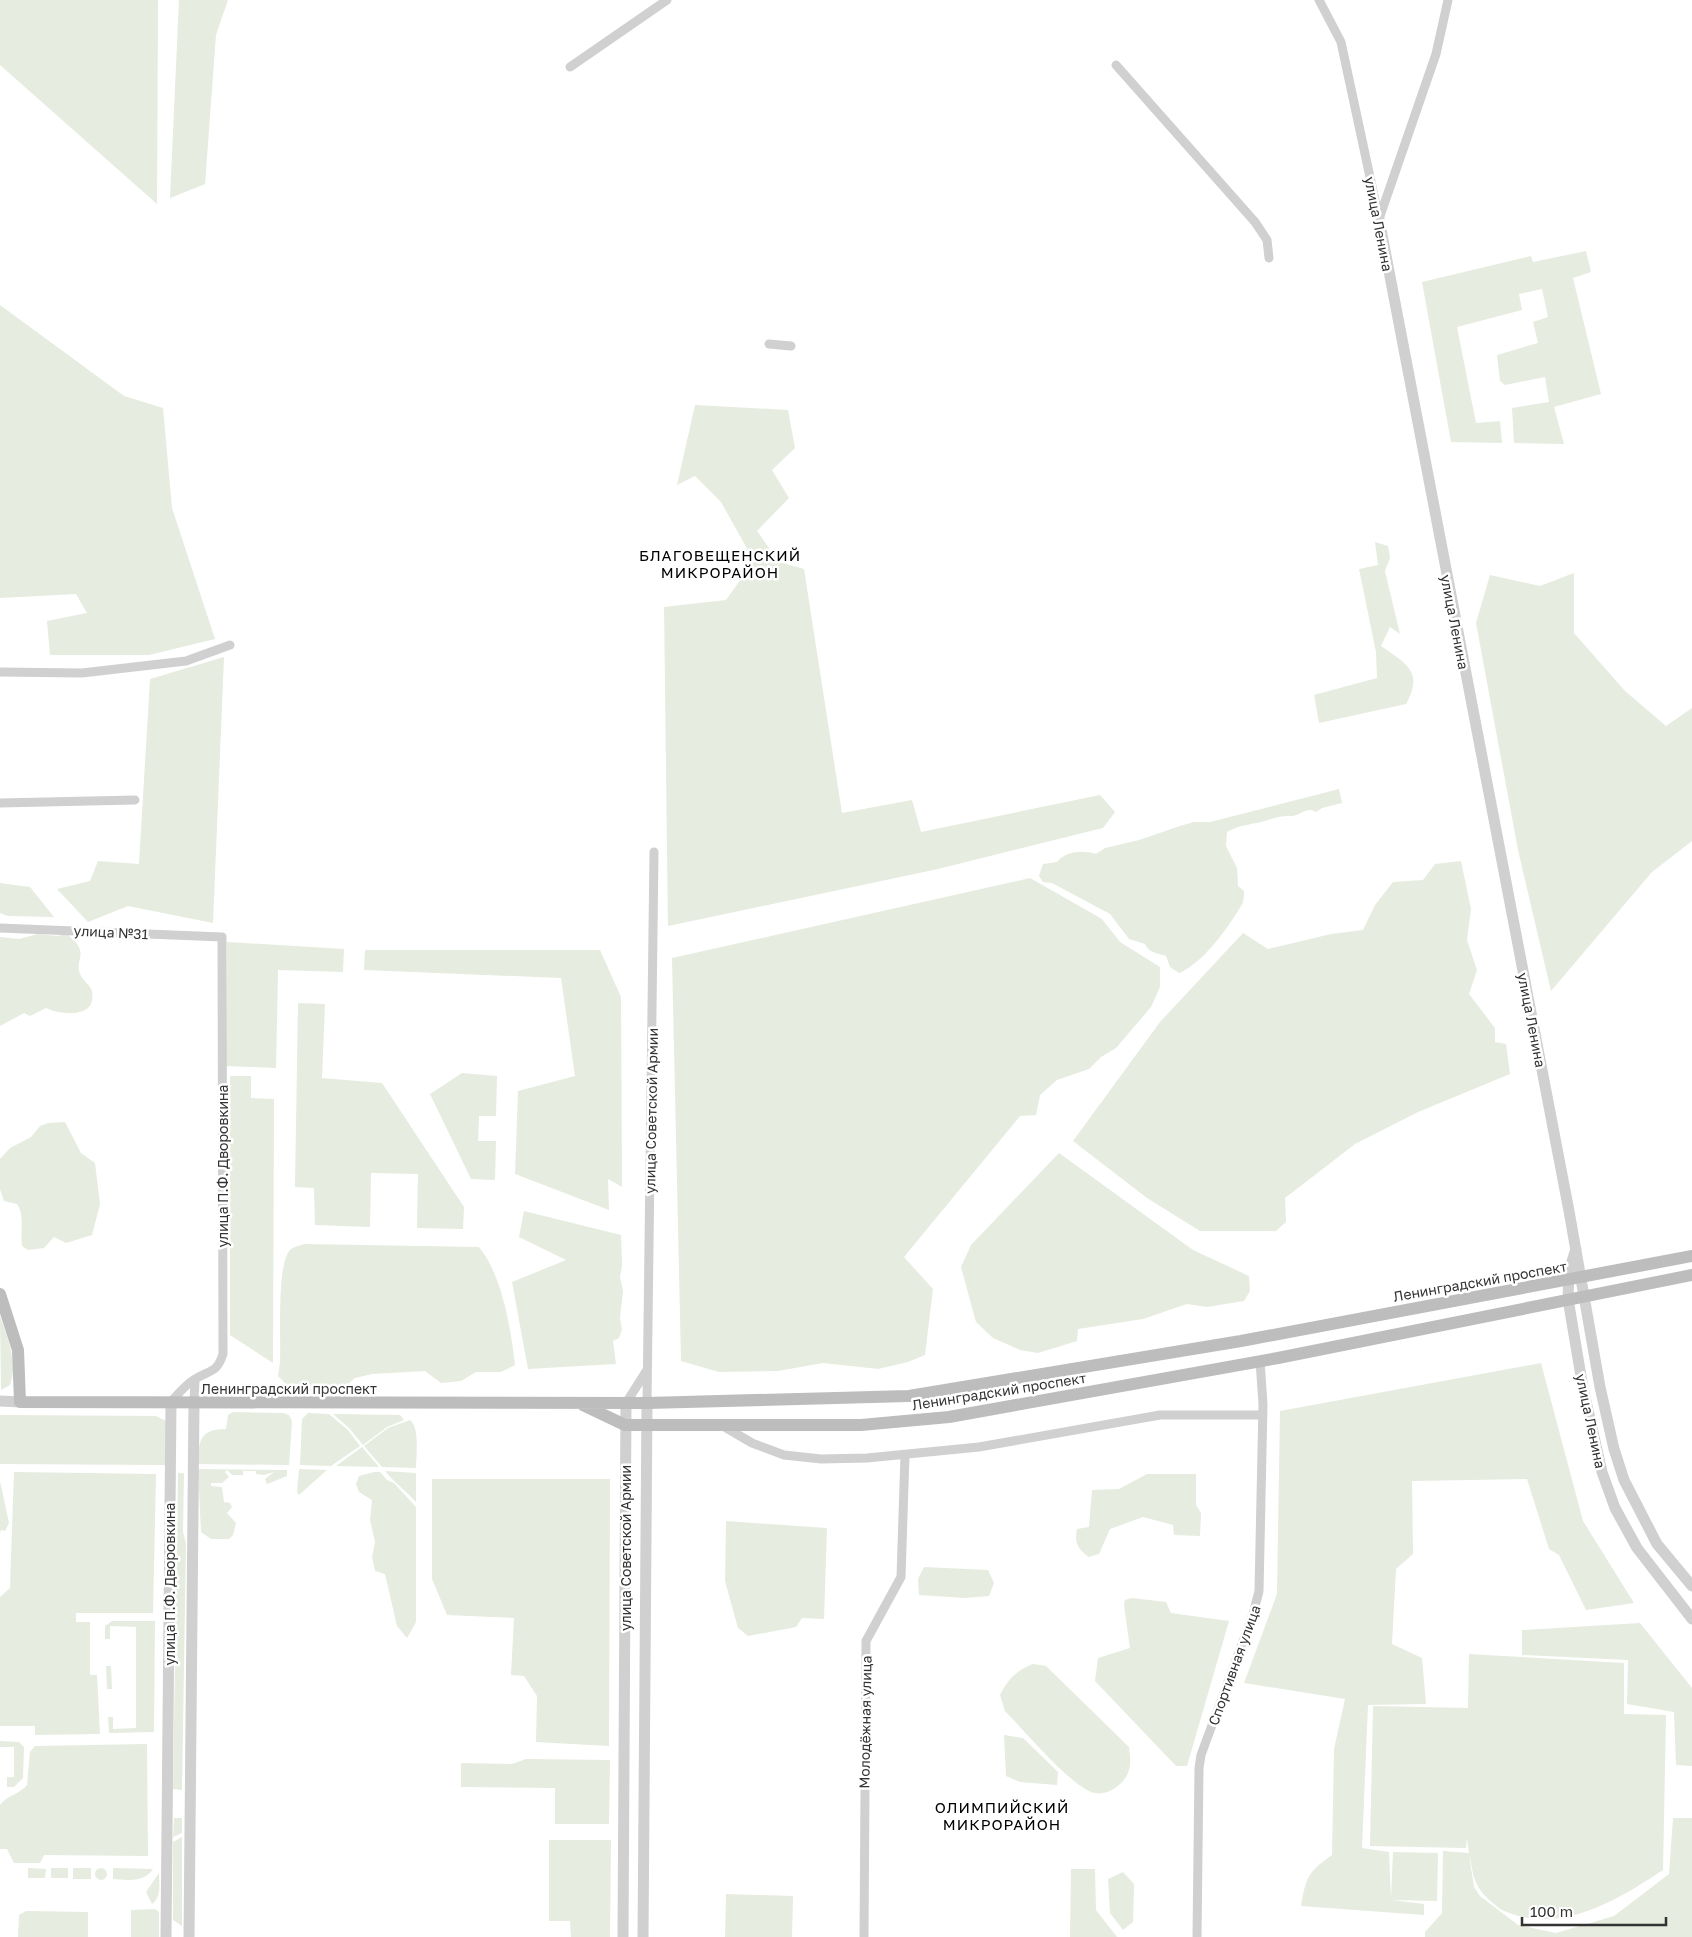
<svg xmlns="http://www.w3.org/2000/svg" width="1692" height="1937" viewBox="0 0 1692 1937" font-family="'Golos Text',sans-serif">
<style>
.green{fill:#e6ecdf}
.lines{fill:none;stroke-linecap:round;stroke-linejoin:round}
.minor{stroke:#d0d0d0;stroke-width:9}
.tertiary{stroke:#d0d0d0;stroke-width:11}
.secondary{stroke:#bdbdbd;stroke-width:12}
.labels{text-anchor:middle;dominant-baseline:central;stroke-width:5;stroke-linejoin:round;paint-order:stroke}
.street-label{font-size:14px;fill:#333;stroke:#fff}
.neighbourhood-label{font-size:15px;letter-spacing:1px;fill:#000;stroke:#fff}
</style>
<rect width="100%" height="100%" fill="#fff"/>
<!-- green -->
<path class="green" d="M0 0H158L157 204 0 65Z
M179 0H228L216 35 205 184 170 198Z
M1586 251 1591 272 1573 278 1601 394 1554 407 1564 444 1514 443 1512 408 1549 402 1545 377 1505 385 1500 381 1497 355 1538 343 1533 322 1548 317 1542 289 1519 294 1522 310 1457 327 1476 423 1500 421 1502 443 1451 442 1422 282 1531 256 1533 262Z
M0 305 124 396 163 408 172 508 215 639 149 655H50L47 621 87 613 76 594 0 598Z
M695 405 788 410 795 448 772 470 789 498 757 531 779 562 804 569 842 813 912 800 921 832 1100 795 1115 812 1103 828 938 869 668 926 664 607 726 600 754 561 721 502 695 476 677 485Z
M1375 542 1388 546 1390 558 1385 571 1400 634 1390 627 1381 646C1406 664 1424 671 1406 704L1319 723 1314 695 1377 678 1376 652 1359 569 1378 565Z
M1574 573V633L1625 691 1666 726 1692 708V841L1652 872 1551 991 1518 850 1476 623 1490 575 1540 586Z
M224 657 213 923 128 906 88 922 57 889 90 881 98 861 139 864 150 679Z
M1339 789 1342 803 1322 808 1316 812C1306 806 1301 816 1291 816 1276 816 1274 819 1261 822 1248 825 1239 825 1227 832L1226 846 1237 868 1238 886 1244 891C1244 896 1244 902 1241 906 1228 928 1202 964 1179 973L1170 967 1166 956C1156 952 1150 954 1145 944L1129 939 1110 914 1052 883 1043 882 1039 876 1043 864 1057 862C1066 851 1083 850 1096 854L1105 848 1139 840 1180 826 1194 822H1210Z
M1461 861 1471 909 1467 940 1477 970 1469 994 1495 1028V1042L1506 1044 1510 1074 1418 1112 1355 1144 1285 1198 1286 1222 1276 1231H1200L1147 1198 1073 1141 1160 1022 1243 933 1268 949 1331 934 1363 930 1375 905 1393 882 1423 880 1435 864Z
M1030 878 1102 919 1120 942 1160 967V987L1151 1007 1116 1048 1101 1057 1089 1069 1057 1080 1040 1095 1036 1115 1020 1116 904 1257 933 1289 925 1355 908 1362 878 1369 823 1363 778 1371 719 1372 681 1361 672 958Z
M0 883 30 887 54 917 8 916 0 913Z
M38 934 57 936 67 934C93 955 72 959 81 976 84 982 91 985 92 992 97 1019 61 1015 46 1008L30 1016 24 1013 0 1026V937L19 939Z
M227 942 344 949 343 972 278 970 276 1068 226 1066Z
M365 950H600L621 997 622 1187 608 1179 609 1210 515 1174 518 1091 575 1076 561 978 364 970Z
M298 1003 325 1004 322 1078 382 1083 464 1207 463 1229 417 1228 418 1174 371 1173 370 1227 315 1225 314 1188 295 1187Z
M462 1073 497 1076 496 1116H479L478 1141H496L495 1180 471 1179 430 1094Z
M230 1076H251V1098L274 1099 273 1363 230 1335Z
M65 1122 81 1153 95 1163 100 1204 92 1235 66 1243 54 1237 44 1248 28 1250 22 1246C20 1231 25 1216 17 1204L4 1201 0 1189V1159L10 1148 31 1137 40 1126 48 1123Z
M1059 1153 1193 1250 1249 1276 1250 1291 1244 1301 1207 1307 1187 1304 1143 1319 1078 1329 1077 1341 1038 1353 1020 1350 993 1338 976 1322 961 1267 971 1245Z
M524 1211 621 1235 622 1265 620 1277 623 1291 620 1318 622 1329 619 1338 613 1341 616 1364 528 1369 512 1282 566 1260 519 1237Z
M304 1244 479 1247C502 1275 511 1329 515 1365L501 1372H476L461 1381 441 1383 425 1371 372 1374 355 1378 347 1385 327 1391 292 1390 278 1376 280 1362C281 1339 277 1271 288 1253 291 1247 298 1246 304 1244Z
M0 1316C8 1339 18 1362 10 1385L1 1390Z
M1541 1363 1583 1521 1634 1603 1586 1610 1559 1555 1549 1549 1527 1479 1412 1481 1413 1554 1396 1569 1392 1644 1422 1658 1426 1704 1368 1705 1362 1848 1389 1852 1391 1900 1393 1852 1438 1853 1437 1901 1392 1900 1424 1904V1915L1301 1906C1306 1877 1308 1872 1332 1855L1334 1749 1345 1699 1244 1683 1277 1594 1280 1411Z
M233 1412 283 1413 289 1415 292 1421 289 1465 198 1464C199 1441 199 1429 226 1429L228 1415Z
M308 1413 329 1414 348 1430 360 1446 331 1466 300 1465 302 1419Z
M333 1414 400 1415 404 1420 387 1427 363 1445 349 1428Z
M0 1415 156 1416 166 1421 168 1465 0 1464Z
M410 1420C420 1428 416 1455 416 1468L382 1467 364 1446 388 1428Z
M362 1447 379 1467 335 1466H336Z
M198 1469 287 1470V1476L267 1484 265 1479 274 1472 264 1475 256 1474V1471H243V1475H232L227 1470 225 1472 229 1477 222 1483H211V1486L222 1487 224 1502 230 1503 232 1507 227 1513 236 1523 233 1535 229 1539H211L201 1532Z
M299 1469 327 1470 299 1495 297 1492Z
M385 1471 416 1473V1502C406 1491 394 1482 385 1471Z
M14 1472 156 1474 153 1613H76V1622H90V1675H97L100 1734 35 1735V1726H0V1597L10 1588Z
M374 1472H380L387 1480 394 1483 416 1507V1622L407 1638 397 1626 385 1574 375 1571 372 1557 375 1542 370 1520 372 1500 359 1492 356 1484 359 1476Z
M178 1473H184L183 1532 186 1543 182 1790 173 1789Z
M1147 1474H1196V1505L1201 1513 1200 1536 1174 1535 1173 1525 1143 1517 1110 1529 1099 1554 1089 1557C1078 1549 1074 1543 1077 1529L1089 1527 1092 1490 1119 1489Z
M432 1479H610L609 1746 536 1742 537 1696 524 1676 511 1675 514 1618 447 1615 432 1579Z
M0 1481 9 1523 5 1531 1 1530 0 1533Z
M726 1521 827 1528 824 1619 802 1618 796 1627 748 1636 738 1628 725 1581Z
M924 1567 988 1570 994 1583 989 1596 965 1598 919 1595 918 1579Z
M1132 1598 1166 1602 1171 1613 1229 1621 1187 1766H1176L1095 1681 1098 1658 1130 1648 1124 1605 1125 1600Z
M112 1621H155L154 1732 109 1733 108 1717H113V1729L136 1728V1627L110 1626V1639H105V1626Z
M1640 1623 1692 1688V1766L1676 1765 1674 1712 1627 1704 1628 1660 1522 1655V1630Z
M1469 1654 1624 1663V1714L1666 1715 1663 1870C1615 1902 1556 1937 1500 1909 1492 1902 1481 1894 1477 1884 1472 1876 1472 1864 1469 1855L1474 1887 1480 1896 1518 1925 1556 1933 1614 1916 1669 1874 1673 1818H1692V1937H1425V1932L1442 1913 1443 1851 1469 1853 1467 1838 1466 1848 1370 1846 1373 1706 1468 1708Z
M1033 1664 1046 1666 1129 1747C1131 1763 1132 1773 1119 1785 1114 1790 1103 1795 1095 1793 1074 1790 1022 1728 1005 1711L1000 1695C1008 1679 1017 1670 1033 1664Z
M106 1666H111L112 1689H107Z
M1004 1735 1023 1738 1058 1772 1057 1785 1020 1782 1006 1776Z
M0 1741 19 1742 24 1747 23 1778 14 1787H7V1777H14V1747H0Z
M147 1744 148 1856 44 1855 40 1863H14L7 1849H0V1805C7 1795 20 1794 27 1785L30 1752 35 1746Z
M526 1759 610 1760 609 1824H555V1788L461 1787V1763L512 1764Z
M174 1818H182V1833L173 1837Z
M182 1837V1926L173 1920V1842Z
M549 1840H611L610 1937H571L570 1921H549Z
M28 1868 46 1869 45 1878H28Z
M51 1868H68V1878H51Z
M73 1868H91V1879H73Z
M113 1868 153 1869C144 1883 127 1880 113 1879Z
M95 1874a6 6 0 1 1 12 0a6 6 0 1 1-12 0Z
M1071 1869H1095L1096 1910 1117 1937H1070Z
M1123 1872 1134 1884 1133 1922 1123 1930 1110 1913 1108 1879Z
M159 1873C159 1883 162 1897 152 1904L146 1892Z
M726 1894 793 1896 792 1937H725Z
M155 1909 159 1912V1937H131V1910Z
M26 1911 88 1912V1937H18L19 1915Z"/>
<g class="lines">
<!-- minor -->
<path class="minor" d="M1319 0 1341 42 1379 219
M1116 65 1255 222 1267 240 1269 258
M570 67 667 0
M1379 219 1436 54 1448 0
M769 344 791 346
M0 672 82 673 186 661 230 645
M0 803 135 800
M0 928 222 937 223 1354C217 1373 210 1370 195 1379 185 1385 178 1394 171 1402
M194 1402 195 1380
M626 1403 647 1370
M647 1403 654 852
M723 1426 752 1443 784 1455 821 1459 867 1458 979 1447 1160 1415H1263
M864 1937 866 1641 901 1577 905 1455
M1197 1937 1199 1768 1201 1755 1253 1614 1259 1591 1263 1404 1260 1361"/>
<!-- tertiary -->
<path class="tertiary" d="M1379 219 1569 1211 1600 1387 1614 1449 1624 1480 1657 1544 1692 1586
M1576 1249 1569 1271 1568 1299 1583 1388 1602 1472 1615 1508 1637 1548 1692 1619
M0 1401 20 1402
M166 1937 171 1402
M189 1937 194 1402
M623 1937 626 1403
M643 1937 647 1403"/>
<!-- secondary -->
<path class="secondary" d="M0 1294 18 1350 20 1402 647 1403 909 1396 1241 1341 1692 1256
M583 1405 625 1425H861L949 1417 1278 1358 1692 1275"/>
</g>
<g class="labels">
<!-- street labels -->
<g class="street-label">
<text transform="translate(1379 224) rotate(79)">улица Ленина</text>
<text transform="translate(1455 622) rotate(79)">улица Ленина</text>
<text transform="translate(111 932) rotate(3)">улица №31</text>
<text transform="translate(1532 1020) rotate(79)">улица Ленина</text>
<text transform="translate(651 1111) rotate(-89)">улица Советской Армии</text>
<text transform="translate(222 1166) rotate(-90)">улица П.Ф. Дворовкина</text>
<text transform="translate(1480 1281) rotate(-10)">Ленинградский проспект</text>
<text x="289" y="1388">Ленинградский проспект</text>
<text transform="translate(999 1391) rotate(-9)">Ленинградский проспект</text>
<text transform="translate(1591 1421) rotate(78)">улица Ленина</text>
<text transform="translate(625 1548) rotate(-90)">улица Советской Армии</text>
<text transform="translate(169 1584) rotate(-90)">улица П.Ф. Дворовкина</text>
<text transform="translate(1234 1665) rotate(-70)">Спортивная улица</text>
<text transform="translate(865 1722) rotate(-89)">Молодёжная улица</text>
</g>
<!-- neighbourhood labels -->
<g class="neighbourhood-label">
<text x="720" y="555">БЛАГОВЕЩЕНСКИЙ<tspan x="720" dy="17">МИКРОРАЙОН</tspan></text>
<text x="1002" y="1807">ОЛИМПИЙСКИЙ<tspan x="1002" dy="17">МИКРОРАЙОН</tspan></text>
</g>
</g>
<!-- scale -->
<path d="M1522 1917v8h144v-8" fill="none" stroke="#333333" stroke-width="2.5"/>
<text x="1530" y="1917" font-size="15" fill="#333333" stroke="#ffffff" stroke-width="4" paint-order="stroke">100 m</text>
</svg>
